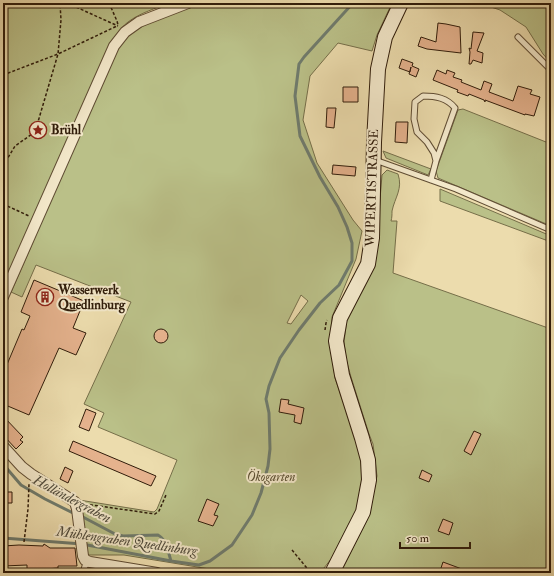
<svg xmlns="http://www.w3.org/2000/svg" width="554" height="576" viewBox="0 0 554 576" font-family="'IM FELL Double Pica',serif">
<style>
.green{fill:#bac088;stroke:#756e49;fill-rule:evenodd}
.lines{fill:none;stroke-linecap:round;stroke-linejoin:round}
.stream{stroke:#6f7b6d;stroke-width:3}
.building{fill:#e5b28d;stroke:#301c0a}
.lane-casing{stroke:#5f4c33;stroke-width:7}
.street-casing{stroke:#5f4c33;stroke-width:12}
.secondary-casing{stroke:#301c0a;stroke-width:16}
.path{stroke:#301c0a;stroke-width:1.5;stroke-dasharray:3 2;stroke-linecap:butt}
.lane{stroke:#f3e8ca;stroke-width:5}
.street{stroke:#f3e8ca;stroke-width:10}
.secondary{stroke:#f3e8ca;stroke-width:14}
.labels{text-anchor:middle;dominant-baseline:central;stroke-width:4;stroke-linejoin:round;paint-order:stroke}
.poi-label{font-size:13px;font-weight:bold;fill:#301c0a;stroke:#f3e8ca;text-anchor:start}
.street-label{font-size:13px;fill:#301c0a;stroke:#f3e8ca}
.park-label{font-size:13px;font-style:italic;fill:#594d30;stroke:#f3e8ca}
.water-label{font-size:14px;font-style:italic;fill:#504b3c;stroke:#f3e8ca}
</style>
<rect width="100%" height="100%" fill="#ecdcad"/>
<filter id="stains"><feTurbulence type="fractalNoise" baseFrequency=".005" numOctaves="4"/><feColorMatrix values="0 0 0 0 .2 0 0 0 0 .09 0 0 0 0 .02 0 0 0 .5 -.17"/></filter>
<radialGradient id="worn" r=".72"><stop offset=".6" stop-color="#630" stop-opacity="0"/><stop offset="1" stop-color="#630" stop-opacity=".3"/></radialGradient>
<!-- green -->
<path class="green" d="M3 3H170C156 8 140 13 128 22 120 28 116 36 111 45L3 288Z
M201 3H392L377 35 372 51 338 43 310 76 303 120 317 163 353 220 362 231 356 259 332 317 330 339 335 378 349 419 357 435 365 479 360 505 343 544 320 573H234L124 555H87L79 500 154 512 157 509 177 460 98 427 104 413 84 404 131 302 36 265 22 297 11 292 30 249 54 191 118 46C122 41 126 37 131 33 150 20 180 11 201 3ZM301 295 308 301 291 324 287 323Z
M479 3H551V63L543 54 526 27 500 10Z
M463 109 551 144V226L438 178 436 171 458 110Z
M383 151 431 169 428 175 386 158Z
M387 170 398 174C403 189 395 197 392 211 392 214 392 218 391 221H397L393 273 551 329V573H340L367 520 377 476 373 444 369 434 351 377 346 359 344 342 347 319 377 237 382 175Z
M440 189 551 236V242L440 201Z"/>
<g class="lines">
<!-- stream -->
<path class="stream" d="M3 464 21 485 45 499 75 514
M81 516 115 534 123 536 158 535C167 540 168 552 171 561
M3 538 82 544 171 561 199 565 210 561 232 545 252 515 261 493 268 466 270 449 269 413 266 399 269 386 280 358 299 330 320 303 339 285 352 261V243L347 227 338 207 320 177 300 136 295 96 299 64 304 57 353 3"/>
</g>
<!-- building -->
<path class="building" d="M438 23 446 24 460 27 461 53 427 49 418 46 421 37 436 42Z
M473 32 484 33 477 51 483 53 482 63 473 60 471 64H469L470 52 469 48 471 49Z
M402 59 413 63 412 66 419 69 416 77 409 74 411 67 410 72 399 68Z
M437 70 446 74 447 70 455 73 453 77 462 80 461 82 481 90 484 81 492 84 489 92 513 101 518 86 532 90 530 94 540 97 534 116 525 114V115L485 100V102L484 100 469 94 468 96 457 92 458 90 433 80Z
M343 87H358V102H343Z
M327 108H336L334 128 326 127Z
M396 122H408L407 143 395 142Z
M333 165 356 167 355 176 332 174Z
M34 280 84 301 73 328 86 333 76 355 59 348 29 415 3 404V374L22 329 24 330 30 316 21 312Z
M154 336a7 7 0 1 1 14 0a7 7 0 1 1-14 0Z
M281 399 289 400 288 404 304 408 301 424 294 422 295 415 279 412Z
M86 409 96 413 89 431 79 427Z
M3 416 23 437 20 440 23 442 16 449 3 435Z
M474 431 481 434 471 455 464 451Z
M73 441 156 476 151 486 69 451Z
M65 467 73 471 68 483 60 479Z
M422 470 432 475 429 482 419 478Z
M3 492H12V503H3Z
M207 499 219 504 214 515 218 516 213 526 198 521Z
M443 519 453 523 449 535 438 531Z
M44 544 50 548H75L77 566H58V568L46 569V572H27V565L3 566V546L19 545 43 546Z
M443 562 470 572V573H445L440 571Z"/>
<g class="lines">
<defs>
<path id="lane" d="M518 37 551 70
M375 160 456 189 551 230
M431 180 436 161 434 153 427 142 417 132 414 119 415 102 423 96C436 96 447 98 455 108L436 161
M83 573 85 566 89 562"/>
<path id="street" d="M3 297 114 46 125 32 139 22 188 3
M3 446 22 467 31 474 75 502 77 509 83 556 85 560 90 562 157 573"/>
<path id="secondary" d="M332 573 363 512 369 480 368 460 362 438 342 375 336 341 340 318 368 264 372 238 374 142 378 69 385 37 401 3"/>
</defs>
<!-- lane casing -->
<use href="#lane" class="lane-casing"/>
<!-- street casing -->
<use href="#street" class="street-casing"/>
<!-- secondary casing -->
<use href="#secondary" class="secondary-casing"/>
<!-- path -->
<path class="path" d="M67 3 118 26
M109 3 117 21 118 25
M3 75 58 54 117 26
M3 166 15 146 35 132 58 54 61 20 60 3
M3 204 29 216
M325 330 326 323 327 320
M85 504 155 514 159 511 166 495
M24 542 28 509 29 484
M292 550 311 573"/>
<!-- lane -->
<use href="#lane" class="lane"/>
<!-- street -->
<use href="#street" class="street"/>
<!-- secondary -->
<use href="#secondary" class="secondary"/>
</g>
<!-- icons -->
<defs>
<symbol id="sight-ring" viewBox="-11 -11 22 22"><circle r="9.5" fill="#f3e8ca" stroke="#8f2418" stroke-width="1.5"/><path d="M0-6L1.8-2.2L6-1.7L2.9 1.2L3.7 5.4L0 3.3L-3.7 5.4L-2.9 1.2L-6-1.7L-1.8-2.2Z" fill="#8f2418"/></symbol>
<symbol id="building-ring" viewBox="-11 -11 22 22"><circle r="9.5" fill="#f3e8ca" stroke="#8f2418" stroke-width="1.5"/><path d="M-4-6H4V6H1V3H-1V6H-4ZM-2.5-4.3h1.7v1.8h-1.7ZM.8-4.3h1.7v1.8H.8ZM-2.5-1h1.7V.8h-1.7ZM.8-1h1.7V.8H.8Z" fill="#8f2418"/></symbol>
</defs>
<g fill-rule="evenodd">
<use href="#sight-ring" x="28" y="120" width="20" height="20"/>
<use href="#building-ring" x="35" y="287" width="20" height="20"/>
</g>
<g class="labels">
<!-- poi labels -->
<g class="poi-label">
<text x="51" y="130">Brühl</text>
<text x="58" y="290">Wasserwerk<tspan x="58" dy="15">Quedlinburg</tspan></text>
</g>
<!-- street labels -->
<g class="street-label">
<text transform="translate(372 188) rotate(-88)">WIPERTISTRASSE</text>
</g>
<!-- park labels -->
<g class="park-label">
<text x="271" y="477">Ökogarten</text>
</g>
<!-- water labels -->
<g class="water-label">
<text transform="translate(72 499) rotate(28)">Holländergraben</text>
<text transform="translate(127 541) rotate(8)">Mühlengraben Quedlinburg</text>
</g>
</g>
<!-- margin -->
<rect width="554" height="576" fill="none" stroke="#ecdcad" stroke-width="16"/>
<rect x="4" y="4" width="546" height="568" fill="none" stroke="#301c0a" stroke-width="2"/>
<rect x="8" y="8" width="538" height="560" fill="none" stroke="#301c0a"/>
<!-- scale -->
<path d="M400 542v6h70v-6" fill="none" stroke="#301c0a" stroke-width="2"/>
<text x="406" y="542" font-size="12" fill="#301c0a" stroke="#f3e8ca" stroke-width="3" paint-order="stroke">50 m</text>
<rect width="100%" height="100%" filter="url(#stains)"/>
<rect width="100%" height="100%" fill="url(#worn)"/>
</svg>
